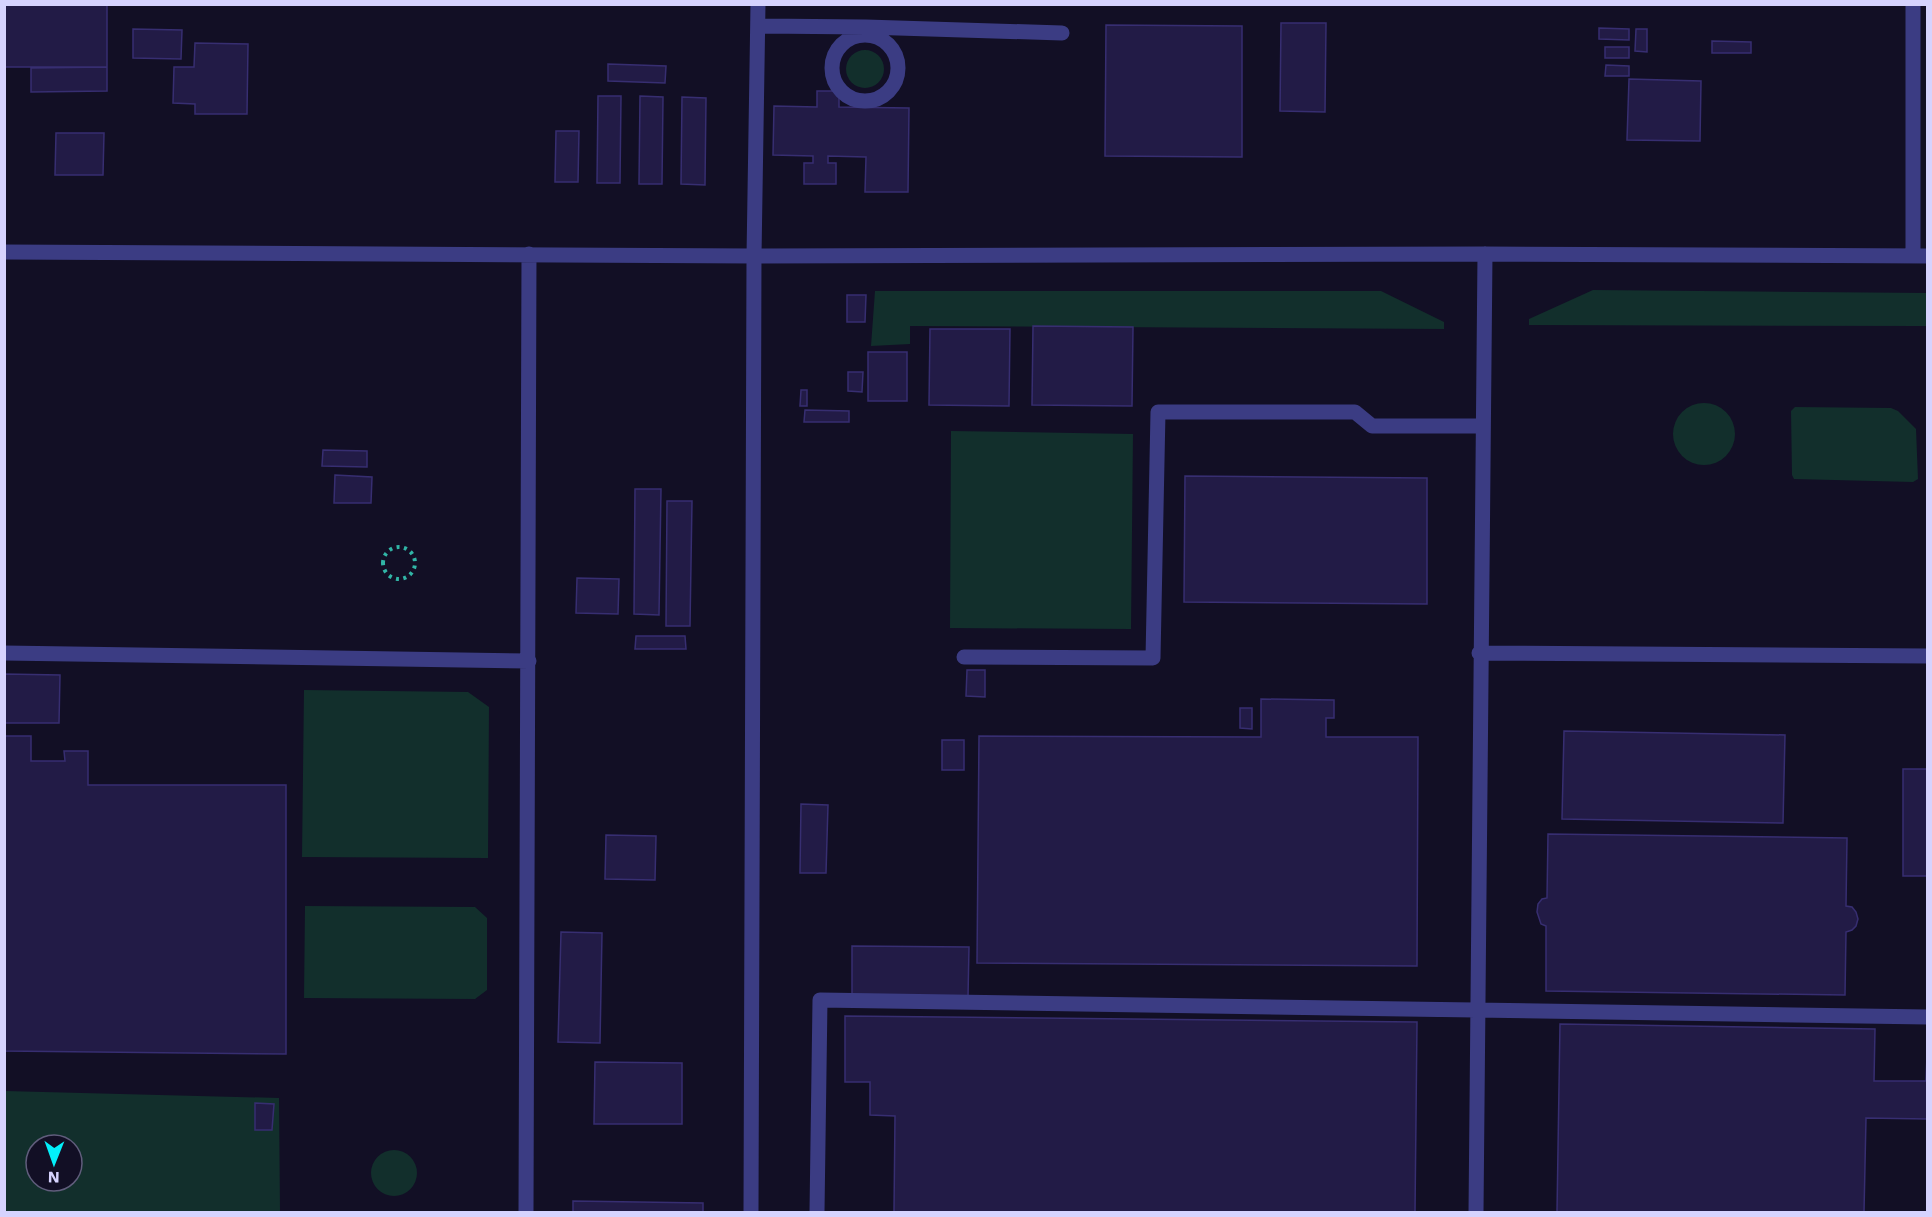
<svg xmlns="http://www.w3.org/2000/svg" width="1932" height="1217" viewBox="0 0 1932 1217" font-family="'Work Sans',sans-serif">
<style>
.green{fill:#122f2c;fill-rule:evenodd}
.building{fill:#221b46;stroke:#372e71;stroke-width:1.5}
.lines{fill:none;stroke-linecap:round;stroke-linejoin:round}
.path{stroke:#31b5a6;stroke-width:4;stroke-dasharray:3 4.5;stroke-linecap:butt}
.minor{stroke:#3b3c83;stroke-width:15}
</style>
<rect width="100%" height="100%" fill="#120f25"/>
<!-- green -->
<path class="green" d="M846 69a19 19 0 1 1 38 0a19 19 0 1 1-38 0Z
M1593 290 1927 293V326L1529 325V319Z
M875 291H1381L1444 322V329L910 326V344L871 346Z
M1673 434a31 31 0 1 1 62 0a31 31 0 1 1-62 0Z
M1795 407 1891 408 1898 411 1916 429 1918 479 1913 482 1794 479 1792 475 1791 411Z
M951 431 1133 434 1131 629 950 628Z
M304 690 468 692 489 707 488 858 302 857Z
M305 906 475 907 487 918V990L475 999 304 998Z
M5 1091 279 1098 280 1212H5ZM36 1145H72V1181H36Z
M371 1173a23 23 0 1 1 46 0a23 23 0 1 1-46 0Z"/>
<!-- building -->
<path class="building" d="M4 4H107V67H4Z
M1281 23H1326L1325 112 1280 111Z
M1106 25 1242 26V157L1105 156Z
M1599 28 1629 29V40L1599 39Z
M133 29 182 30 181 59 133 58Z
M1636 29H1647V52L1635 51Z
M1712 41 1751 42V53H1712Z
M195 43 248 44 247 114H195V104L173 103 174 67H194Z
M1605 47H1629V58H1605Z
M608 64 666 66 665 83 608 81Z
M1606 65 1629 66V76H1605Z
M107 67V91L31 92V68Z
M1629 79 1701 81 1700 141 1627 140Z
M817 91H839V107L909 108 908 192H865L866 157 828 156V163H836V184H804V163H813V156L773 155 774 106 817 107Z
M598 96H621L620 183H597Z
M640 96 663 97 662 184H639Z
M682 97 706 98 705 185 681 184Z
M556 131H579L578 182H555Z
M56 133H104L103 175H55Z
M847 295H866L865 322H847Z
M1033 326 1133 327 1132 406 1032 405Z
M930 329H1010L1009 406 929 405Z
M868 352H907V401H868Z
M848 372H863L862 392 848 391Z
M801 390H807V406H800Z
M805 410 849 411V422H804Z
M323 450 367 451V467L322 466Z
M335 475 372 477 371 503H334Z
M1185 476 1427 478V604L1184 602Z
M635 489H661L659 615 634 614Z
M667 501H692L690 626H666Z
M577 578 619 579 618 614 576 613Z
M636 636H685L686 649H635Z
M967 670H985V697L966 696Z
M4 674 60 675 59 723H4Z
M1261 699 1334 700V718H1326V737H1418L1417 966 977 963 979 736 1261 737Z
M1240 708H1252V729L1240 728Z
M1564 731 1785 735 1783 823 1562 819Z
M4 736H31V761H65L64 751H88V785H286V1054L4 1051Z
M942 740H964V770H942Z
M1903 769H1928V876H1903Z
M801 804 828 805 826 873H800Z
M1548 834 1847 838 1846 906 1852 907 1856 912 1858 919 1856 926 1852 930 1846 932 1845 995 1546 991V926L1541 924 1537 912 1538 904 1542 899 1547 898Z
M606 835 656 836 655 880 605 879Z
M561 932 602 933 600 1043 558 1042Z
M852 946 969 947 968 997 852 996Z
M845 1016 1417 1022 1415 1212H894L895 1116 870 1115V1082H845Z
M1560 1024 1875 1029 1874 1081H1926L1928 1029V1119L1866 1118 1864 1212H1557Z
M595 1062 682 1063V1124H594Z
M255 1103 274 1104 272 1130H255Z
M573 1201 703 1203V1212H573Z"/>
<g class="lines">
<!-- path -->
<path class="path" d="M383 563a16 16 0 1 1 32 0a16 16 0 1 1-32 0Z"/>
<!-- minor -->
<path class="minor" d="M758 26 866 27 1062 33
M832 68a33 33 0 1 1 66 0a33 33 0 1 1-66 0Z
M4 252 754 256 1485 254 1928 256
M1913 255V4
M4 653 529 661
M1479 653 1928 656
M964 657 1153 658 1158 412H1355L1372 426H1483
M526 1212 529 254
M751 1212 754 256 758 4
M817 1212 820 1000 1928 1017
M1476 1212 1485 254"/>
</g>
<!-- border -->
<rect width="1932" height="1217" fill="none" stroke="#d6d3fe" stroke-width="12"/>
<!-- north arrow -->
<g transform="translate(54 1163) rotate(181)"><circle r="28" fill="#120f25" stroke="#605d7c" stroke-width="1.5"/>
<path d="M0-4.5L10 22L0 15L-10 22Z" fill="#03effa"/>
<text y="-9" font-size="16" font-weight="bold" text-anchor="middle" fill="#d6d3fe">N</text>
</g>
</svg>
